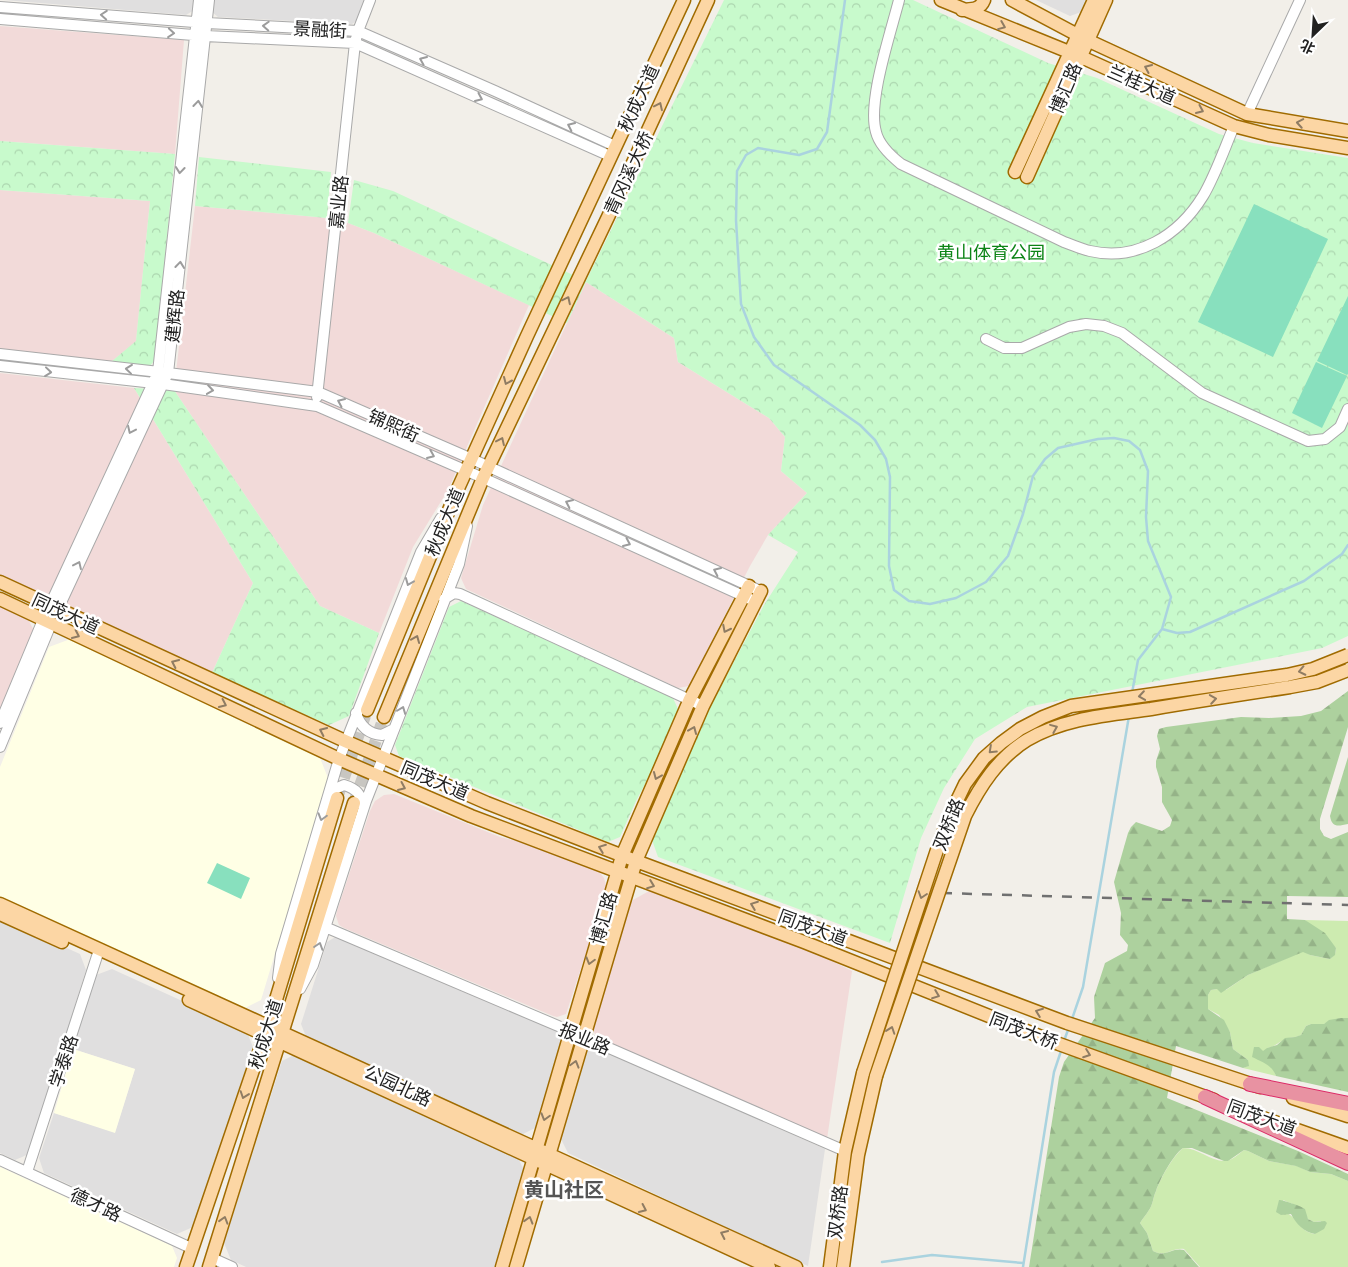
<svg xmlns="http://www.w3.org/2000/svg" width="1348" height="1267" viewBox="0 0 1348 1267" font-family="Commissioner,'Noto Sans SC',sans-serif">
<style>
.residential{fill:#e0dfdf}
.commercial{fill:#f2dad9}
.education{fill:#ffffe5}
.grass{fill:#cdebb0;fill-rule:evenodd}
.forest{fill:url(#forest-firs)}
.park{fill:url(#park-crowns)}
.pitch{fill:#88e0be}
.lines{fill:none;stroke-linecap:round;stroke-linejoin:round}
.stream{stroke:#aad3df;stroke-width:2.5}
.major-tunnel{stroke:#c8c6c1;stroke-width:12;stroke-dasharray:12 6;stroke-linecap:butt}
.minor-casing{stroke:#a9a9a9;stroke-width:12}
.major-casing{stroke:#a06b00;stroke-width:15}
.highway-casing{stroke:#dc2a67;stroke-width:16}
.minor{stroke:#fff;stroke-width:10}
.major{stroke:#fcd6a4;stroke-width:12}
.highway{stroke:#e892a2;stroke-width:14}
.rail{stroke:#707070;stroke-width:2.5;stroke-dasharray:10 10;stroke-linecap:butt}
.major-bridge-casing{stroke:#a06b00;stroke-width:15;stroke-linecap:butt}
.major-bridge{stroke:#fcd6a4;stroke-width:12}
.oneway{stroke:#9c9c9c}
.oneway2{stroke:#8f7c63}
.labels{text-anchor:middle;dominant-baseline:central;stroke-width:5;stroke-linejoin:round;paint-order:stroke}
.street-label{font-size:18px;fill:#222;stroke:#fff}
.park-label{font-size:18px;fill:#0c8416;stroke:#fff}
.quarter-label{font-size:20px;font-weight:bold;fill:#555;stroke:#fff}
</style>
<defs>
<pattern id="forest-firs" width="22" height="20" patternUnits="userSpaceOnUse" patternTransform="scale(1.25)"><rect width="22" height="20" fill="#add19e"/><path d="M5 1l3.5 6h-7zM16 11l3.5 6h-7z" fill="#95b388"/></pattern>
<pattern id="park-crowns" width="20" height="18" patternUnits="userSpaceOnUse" patternTransform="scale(1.25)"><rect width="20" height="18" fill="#c8facc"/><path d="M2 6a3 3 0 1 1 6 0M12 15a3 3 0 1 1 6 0" fill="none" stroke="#acd6af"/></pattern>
</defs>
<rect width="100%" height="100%" fill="#f2efe9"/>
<!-- residential -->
<path class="residential" d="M4 0H197L196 9 186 15Z
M212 0H369L360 19 352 24 218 17 211 11Z
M1036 0H1089L1084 11 1070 16Z
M0 918 80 954 86 970 29 1154 15 1160 0 1153Z
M337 936 557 1029 562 1041 537 1127 521 1135 307 1039 301 1024 327 942Z
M112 969 246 1030 253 1047 193 1227 177 1234 44 1173 39 1158 54 1113 115 1132 135 1069 73 1049 96 975Z
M593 1045 825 1149 808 1266 568 1153 558 1133 583 1049Z
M298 1053 430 1113 456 1130 518 1158 525 1172 498 1267H246L231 1260 224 1243 282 1061Z"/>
<!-- commercial -->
<path class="commercial" d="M0 26 184 40 175 154 0 141Z
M0 190 150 201 136 342 111 362 0 350Z
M195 206 327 218 348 223 374 233 529 305 448 490 413 547 379 633 320 606 174 390Z
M586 282 674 338 678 362 769 418 785 437 781 471 807 493 768 535 750 566 689 686 678 688 466 589 461 578 483 505Z
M0 373 134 388 253 583 212 673 0 575Z
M0 604 27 617 34 631 0 711Z
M394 794 500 837 541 847 596 868 604 878 607 889 566 1014 557 1017 553 1016 344 928 339 925 336 916 337 911 370 811 375 801 384 795Z
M649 891H658L804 947 852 971 827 1139 597 1038 592 1028 627 907 633 900Z"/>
<!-- education -->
<path class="education" d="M73 638 210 701 234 718 320 758 328 778 261 1000 243 1009 0 899V767L49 647Z
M73 1049 135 1069 115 1133 54 1113Z
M0 1167 172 1246 177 1258 174 1267H0Z"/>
<!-- grass -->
<path class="grass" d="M1305 920 1348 921V1018H1341L1324 1024H1311L1306 1026 1301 1035C1297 1037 1293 1037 1289 1038 1280 1040 1276 1047 1267 1048L1270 1066 1274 1070 1276 1076 1243 1068 1248 1066V1060L1233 1049 1230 1032 1219 1015 1208 1009V995L1211 990 1217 989 1226 990 1248 975 1303 951 1310 955 1330 959 1335 954 1336 948Z
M1183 1148C1199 1148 1211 1162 1226 1161 1232 1160 1239 1154 1244 1150L1248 1151 1269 1161 1297 1166 1310 1172 1331 1174 1348 1181V1267H1200L1184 1249C1172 1247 1165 1258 1153 1251L1147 1233 1140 1223C1143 1218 1146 1215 1149 1210 1153 1205 1153 1197 1156 1191 1160 1179 1173 1156 1183 1148ZM1283 1200C1296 1206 1302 1205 1308 1219L1314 1222 1321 1221 1320 1229 1315 1234C1300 1232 1298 1219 1287 1213Z"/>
<!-- forest -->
<path class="forest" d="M1348 691V727L1320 819V829L1324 836 1331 839 1348 832V897L1287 896V919L1305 920 1325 933 1336 948 1335 955 1330 959 1310 955 1303 952 1248 975 1221 993 1217 989 1211 990 1208 995V1009L1224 1020 1230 1032 1233 1049 1248 1060 1249 1066 1243 1068 1176 1046 1167 1098 1298 1151 1348 1174V1181L1331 1174 1310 1172 1296 1166 1269 1161 1248 1151 1244 1150 1228 1161H1224L1192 1148H1183C1173 1155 1160 1179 1156 1191 1153 1197 1153 1205 1149 1210 1146 1215 1143 1218 1140 1223L1147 1233 1153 1251C1165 1258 1172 1247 1184 1250L1199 1267H1029L1059 1077 1064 1062 1095 1018 1094 997 1105 963 1127 951 1128 945 1120 935 1121 913 1114 882 1128 833 1131 827 1136 822 1162 831 1170 826 1172 820 1162 802V787L1156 767V761L1160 749 1157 736 1159 729 1166 727 1241 717 1269 718 1301 716 1321 711Z
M1348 757V824C1338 826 1332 828 1330 816Z
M1341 1018H1348V1092L1276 1076C1272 1065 1262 1062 1252 1057L1254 1047H1259L1263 1051 1267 1048 1277 1045 1285 1038 1295 1037 1301 1035 1306 1026 1311 1024H1324L1329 1020Z
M1279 1200C1283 1200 1301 1206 1305 1209L1308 1219 1314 1222 1325 1221 1327 1223 1324 1229 1315 1234C1304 1232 1296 1224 1291 1214L1281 1215 1276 1212Z"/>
<!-- park -->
<path class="park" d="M724 0H913L1048 63 1097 78 1219 134 1253 143 1348 158V636L1322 648 1027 707 975 739 944 788 921 838 890 943 658 857 652 840 710 707 764 605 798 552 768 535 807 493 781 471 785 437 769 418 678 362 674 338 586 282 567 323 374 233 348 223 354 180 393 191 586 281Z
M0 141 175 154 155 360 149 367 111 362 136 341 150 201 0 190Z
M199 157 331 172 327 218 195 206Z
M134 388 174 390 320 606 379 633 349 716 329 725 212 673 253 583Z
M461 601 673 698 678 709 654 767 636 801 620 837 608 842 399 756 395 745 449 607Z"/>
<!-- pitch -->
<path class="pitch" d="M1254 204 1328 239 1273 357 1198 322Z
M1348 296V374L1347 375 1317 361Z
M1316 362 1347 376 1322 428 1292 413Z
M217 863 250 878 241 899 207 883Z"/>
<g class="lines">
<!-- stream -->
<path class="stream" d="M845 0 827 132 817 149 799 155 758 148 746 155 737 171 736 220 741 304 754 337 774 365 860 425 875 440 886 459 890 477 889 566 894 590 909 601 930 604 956 598 986 582 1008 556 1023 514 1033 476 1045 459 1058 448 1098 439 1114 438 1129 441 1140 450 1148 471 1146 517 1148 541 1171 597 1162 629 1138 660 1132 693
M1162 629 1177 633 1190 632 1304 581 1342 554 1348 545
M1072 1019 1083 987 1129 716
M1064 1041 1069 1027
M882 1262 932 1255 1023 1263
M1023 1267 1054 1072 1062 1048"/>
<!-- major-tunnel -->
<path class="major-tunnel" d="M338 795 367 710
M354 803 384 717"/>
<defs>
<path id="minor" d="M899 0C891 32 867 102 876 132 879 145 891 156 901 164L1064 242C1073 245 1081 249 1090 251 1137 262 1179 235 1203 196 1215 176 1225 147 1234 126
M0 7 207 23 358 31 495 91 615 146
M0 19 205 36 355 43 610 156
M1247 114 1300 0
M986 339 1004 348H1022L1069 327 1086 324 1104 326 1122 333 1202 393 1308 441 1325 439 1340 427 1348 409
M0 354 168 373 318 392 472 459 756 589
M0 366 163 384 317 406 483 478 750 599
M317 397 355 43 358 31 370 0
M444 599 454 593 460 594 703 706
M50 605 158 372 199 0
M58 609 168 373 209 0
M356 713C360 726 368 734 382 735L394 729
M0 723 43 620
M0 747 51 624
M328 796 335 789 344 785C357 789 361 794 363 807
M325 927 570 1031 845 1151
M278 978 281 954 339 759 421 552 441 518
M300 989 313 965 366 801 459 564 467 526
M0 1160 191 1248
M27 1172 99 950
M212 1258 232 1267"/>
<path id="major" d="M941 0 1079 56 1234 126 1269 135 1348 148
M1012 0 1087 40 1247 114 1348 131
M962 10C972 9 980 10 984 0
M1015 172 1094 0
M1027 177 1106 0
M0 582 345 741 487 803 636 861 1067 1023 1260 1087
M0 599 339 759 471 816 804 942 1059 1044 1214 1100
M367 710 456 493 527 336 684 0
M384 717 483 478 608 217 708 0
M0 904 796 1267
M0 914 62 942
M189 1000 769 1267
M1293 1098 1348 1116
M1263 1118 1348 1148
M186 1267 268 1026 337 798
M209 1267 354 803
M502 1267 622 856 690 699 749 586
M516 1267 636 861 703 706 761 591
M830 1267 845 1151 863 1073
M843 1267 858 1155 876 1076"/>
<path id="highway" d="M1250 1084 1348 1104
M1205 1097 1348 1163"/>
</defs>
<!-- minor casing -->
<use href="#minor" class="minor-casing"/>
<!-- major casing -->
<use href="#major" class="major-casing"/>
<!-- highway casing -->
<use href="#highway" class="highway-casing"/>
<!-- minor -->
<use href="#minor" class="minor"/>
<!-- major -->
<use href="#major" class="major"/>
<!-- highway -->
<use href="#highway" class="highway"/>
<!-- rail -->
<path class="rail" d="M942 893 1348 905"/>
<defs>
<path id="major-bridge" d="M863 1073 941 838 952 811 965 784 984 758 1001 743 1020 729 1043 717 1071 706 1287 675 1313 669 1348 655
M876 1076 965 816C980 786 998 758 1027 740 1064 718 1109 715 1151 709 1198 701 1244 694 1290 687L1317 682 1348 670"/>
</defs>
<!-- major-bridge casing -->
<use href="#major-bridge" class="major-bridge-casing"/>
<!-- major-bridge -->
<use href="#major-bridge" class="major-bridge"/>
</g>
<!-- one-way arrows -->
<defs><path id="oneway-chevron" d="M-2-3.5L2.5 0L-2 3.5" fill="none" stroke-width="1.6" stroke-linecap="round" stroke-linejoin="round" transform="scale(1.25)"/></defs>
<g class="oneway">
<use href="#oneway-chevron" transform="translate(104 15) rotate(-176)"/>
<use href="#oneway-chevron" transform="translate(266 26) rotate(-177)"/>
<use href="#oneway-chevron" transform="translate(171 33) rotate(5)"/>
<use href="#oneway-chevron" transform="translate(423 60) rotate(-157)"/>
<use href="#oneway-chevron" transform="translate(479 98) rotate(24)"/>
<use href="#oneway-chevron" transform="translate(198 104) rotate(-84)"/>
<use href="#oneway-chevron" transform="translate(571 126) rotate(-155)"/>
<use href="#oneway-chevron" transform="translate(180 170) rotate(96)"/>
<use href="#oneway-chevron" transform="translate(180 265) rotate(-84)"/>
<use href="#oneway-chevron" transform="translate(129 369) rotate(-174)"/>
<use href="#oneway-chevron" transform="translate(48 372) rotate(6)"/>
<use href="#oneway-chevron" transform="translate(210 390) rotate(8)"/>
<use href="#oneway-chevron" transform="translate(341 402) rotate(-156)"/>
<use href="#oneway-chevron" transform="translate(131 430) rotate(115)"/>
<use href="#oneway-chevron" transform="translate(431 455) rotate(23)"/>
<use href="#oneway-chevron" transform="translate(569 503) rotate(-155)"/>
<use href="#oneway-chevron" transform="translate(627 543) rotate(24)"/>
<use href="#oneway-chevron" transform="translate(78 565) rotate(-65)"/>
<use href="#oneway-chevron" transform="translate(717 571) rotate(-155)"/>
<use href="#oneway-chevron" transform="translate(409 582) rotate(112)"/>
<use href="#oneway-chevron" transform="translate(402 710) rotate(-69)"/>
<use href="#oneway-chevron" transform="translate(322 817) rotate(106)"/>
<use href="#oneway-chevron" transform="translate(319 946) rotate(-72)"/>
</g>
<g class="oneway2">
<use href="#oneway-chevron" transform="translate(1002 26) rotate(22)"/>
<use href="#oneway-chevron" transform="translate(1148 68) rotate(-156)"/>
<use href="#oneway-chevron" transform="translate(659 106) rotate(-65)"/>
<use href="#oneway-chevron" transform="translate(1200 110) rotate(24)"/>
<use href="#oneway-chevron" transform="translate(1300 123) rotate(-170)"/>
<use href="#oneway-chevron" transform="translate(567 300) rotate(-64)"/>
<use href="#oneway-chevron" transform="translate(507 381) rotate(114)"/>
<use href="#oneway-chevron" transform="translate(501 441) rotate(-65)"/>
<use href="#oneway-chevron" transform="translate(726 629) rotate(117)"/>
<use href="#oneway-chevron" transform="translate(76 635) rotate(25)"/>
<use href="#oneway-chevron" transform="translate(416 639) rotate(-68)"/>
<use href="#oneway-chevron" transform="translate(175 663) rotate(-155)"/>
<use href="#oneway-chevron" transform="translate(1302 671) rotate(168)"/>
<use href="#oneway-chevron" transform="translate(1142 696) rotate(172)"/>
<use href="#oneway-chevron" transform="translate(1213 699) rotate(-9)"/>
<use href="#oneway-chevron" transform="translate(223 704) rotate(25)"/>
<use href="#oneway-chevron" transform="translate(1054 728) rotate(-22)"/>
<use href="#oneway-chevron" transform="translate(693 730) rotate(-67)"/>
<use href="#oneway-chevron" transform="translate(323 731) rotate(-155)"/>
<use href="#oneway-chevron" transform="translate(992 750) rotate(137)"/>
<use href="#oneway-chevron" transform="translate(657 776) rotate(113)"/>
<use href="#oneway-chevron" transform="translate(402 787) rotate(24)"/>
<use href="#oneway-chevron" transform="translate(602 848) rotate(-159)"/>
<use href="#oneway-chevron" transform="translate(651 885) rotate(21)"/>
<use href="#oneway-chevron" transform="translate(922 895) rotate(108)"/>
<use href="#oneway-chevron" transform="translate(754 905) rotate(-159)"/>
<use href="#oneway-chevron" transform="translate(590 961) rotate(106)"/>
<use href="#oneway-chevron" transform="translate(936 995) rotate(21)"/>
<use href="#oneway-chevron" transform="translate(1039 1012) rotate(-159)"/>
<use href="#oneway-chevron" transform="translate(891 1030) rotate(-71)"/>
<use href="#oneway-chevron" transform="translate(1087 1054) rotate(20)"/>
<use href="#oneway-chevron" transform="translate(575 1064) rotate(-74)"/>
<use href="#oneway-chevron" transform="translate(244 1095) rotate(109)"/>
<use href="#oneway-chevron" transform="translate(545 1117) rotate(106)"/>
<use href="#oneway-chevron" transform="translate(643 1209) rotate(25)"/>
<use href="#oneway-chevron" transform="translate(224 1220) rotate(-73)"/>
<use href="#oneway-chevron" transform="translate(529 1220) rotate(-73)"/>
<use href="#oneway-chevron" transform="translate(724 1234) rotate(-155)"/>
</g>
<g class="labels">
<!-- street labels -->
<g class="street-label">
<text transform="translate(320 29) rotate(3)">景融街</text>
<text transform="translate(1142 84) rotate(24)">兰桂大道</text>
<text transform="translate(1065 88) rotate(-67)">博汇路</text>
<text transform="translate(638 98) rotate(-65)">秋成大道</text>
<text transform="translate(628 173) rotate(-65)">青冈溪大桥</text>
<text transform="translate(338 202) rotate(-84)">嘉业路</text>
<text transform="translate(174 316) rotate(-84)">建辉路</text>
<text transform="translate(394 425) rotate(24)">锦熙街</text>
<text transform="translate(444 522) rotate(-67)">秋成大道</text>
<text transform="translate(66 613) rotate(25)">同茂大道</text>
<text transform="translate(435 780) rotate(23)">同茂大道</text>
<text transform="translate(948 824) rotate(-68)">双桥路</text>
<text transform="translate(603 918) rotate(-74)">博汇路</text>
<text transform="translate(813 927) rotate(20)">同茂大道</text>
<text transform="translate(1024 1030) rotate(21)">同茂大桥</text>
<text transform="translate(265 1034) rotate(-72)">秋成大道</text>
<text transform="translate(585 1038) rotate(23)">报业路</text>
<text transform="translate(63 1061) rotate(-72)">学泰路</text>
<text transform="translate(398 1085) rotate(25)">公园北路</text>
<text transform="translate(1262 1117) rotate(20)">同茂大道</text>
<text transform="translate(96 1204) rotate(25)">德才路</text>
<text transform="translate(837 1212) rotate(-83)">双桥路</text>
</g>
<!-- park labels -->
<g class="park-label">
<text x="991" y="252">黄山体育公园</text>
</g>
<!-- quarter labels -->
<g class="quarter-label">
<text x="564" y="1189">黄山社区</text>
</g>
</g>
<!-- north arrow -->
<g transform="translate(1313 35) rotate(205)" stroke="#ffffff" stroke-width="4" paint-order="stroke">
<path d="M0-4L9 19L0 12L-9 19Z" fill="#222222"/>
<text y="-8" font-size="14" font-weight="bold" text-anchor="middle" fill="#222222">北</text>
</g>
</svg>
